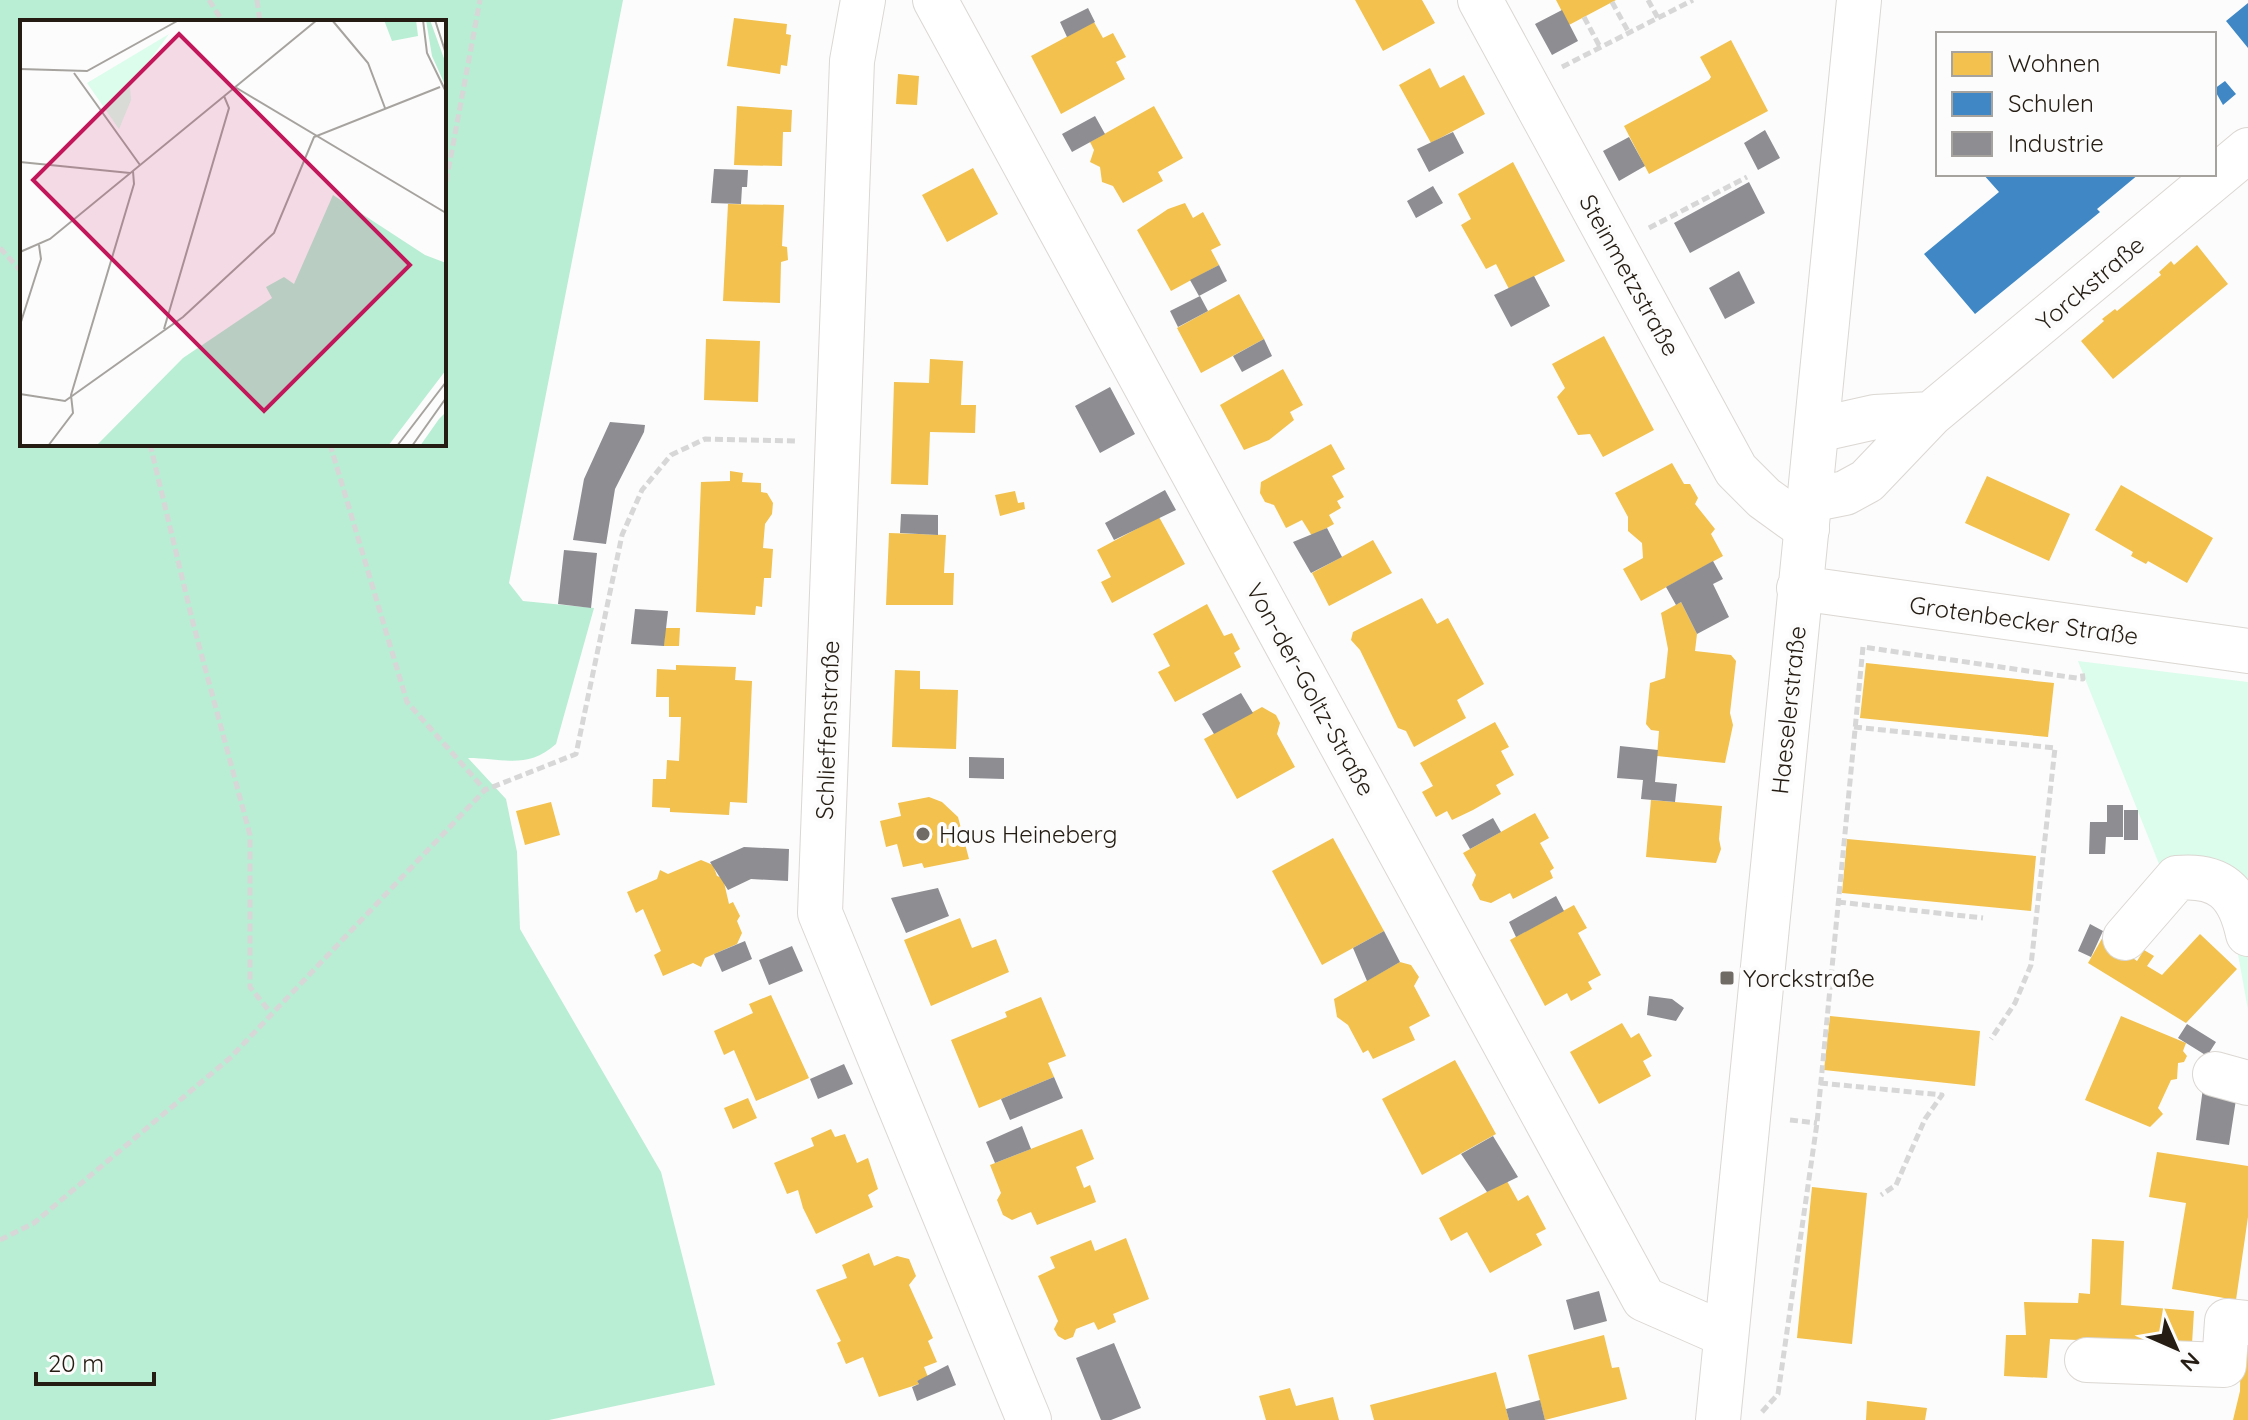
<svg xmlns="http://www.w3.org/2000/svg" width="2248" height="1420" viewBox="0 0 2248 1420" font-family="Quicksand,sans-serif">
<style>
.green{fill:#dcfdec}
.forest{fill:#b9edd4;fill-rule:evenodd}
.homes{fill:#f2c14e}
.schools{fill:#3f88c5}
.industry{fill:#8d8d92}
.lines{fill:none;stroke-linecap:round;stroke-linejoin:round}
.minor-casing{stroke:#dbd7d2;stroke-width:46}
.major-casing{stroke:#dbd7d2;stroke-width:46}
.path{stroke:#d8d7d7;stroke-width:5;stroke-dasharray:8 4;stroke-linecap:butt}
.minor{stroke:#fff;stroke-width:44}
.major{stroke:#fff;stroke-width:44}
.poi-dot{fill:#706b65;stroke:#fcfcfc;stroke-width:3}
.labels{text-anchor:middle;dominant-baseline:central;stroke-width:8;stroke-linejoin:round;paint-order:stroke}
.street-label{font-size:24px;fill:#251d13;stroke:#fcfcfc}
.poi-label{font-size:24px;fill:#251d13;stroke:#fcfcfc;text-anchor:start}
.inset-road{fill:none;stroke:#a6a39f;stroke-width:2}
.view{fill:#c2185b;fill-opacity:0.15;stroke:#c2185b;stroke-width:4}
.inset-edge{fill:none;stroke:#251d13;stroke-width:4}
</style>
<rect width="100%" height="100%" fill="#fcfcfc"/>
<!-- green -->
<path class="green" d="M2078 661 2248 682V1010L2232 921 2212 893 2181 901 2159 864Z"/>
<!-- forest -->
<path class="forest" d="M0 0H623L509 583 523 601 594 608 556 744C527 770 503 758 468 758L506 799 517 852 520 929 661 1172 715 1385 549 1420H0ZM22 22H444V444H22Z"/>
<!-- homes -->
<path class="homes" d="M1355 0H1422L1435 23 1383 51Z
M1556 0H1616L1569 25Z
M734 18 787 24 786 34 791 35 787 66 781 65 780 74 727 66Z
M1094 22 1103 38 1113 33 1126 57 1116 62 1125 79 1061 114 1031 56Z
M1731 40 1768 111 1649 174 1624 126 1709 80 1711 77 1700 57Z
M1430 68 1440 88 1464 75 1485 114 1431 143 1399 85Z
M898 74 919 76 917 105 896 104Z
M737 106 792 110 791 132H783L782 166 734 165Z
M1154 106 1183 158 1158 172 1163 181 1123 203 1113 186 1102 182 1100 167 1090 162 1094 150 1090 142Z
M1513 162 1565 261 1509 289 1496 264 1486 269 1461 225 1471 219 1458 194Z
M973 168 998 214 947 242 922 195Z
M1185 203 1193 218 1203 212 1221 245 1211 250 1219 265 1171 291 1137 230 1168 209Z
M728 204 784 205 782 246 787 247 788 260 781 262 780 303 723 301Z
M2197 245 2228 284 2113 379 2081 341 2104 321 2102 319 2115 309 2117 311 2161 275 2159 272 2171 261 2174 265Z
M1239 294 1264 339 1201 373 1177 328Z
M1604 336 1654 430 1603 457 1590 434 1578 435 1568 417 1557 397 1565 388 1552 364Z
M706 339 760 341 758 402 704 400Z
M930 359 963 361 961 405H976L975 433 930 432 928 485 891 484 894 382 929 383Z
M1283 369 1303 405 1290 412 1294 420 1269 440 1244 450 1220 405Z
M1331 444 1345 469 1332 476 1344 497 1337 501 1341 508 1329 515 1334 524 1312 536 1302 520 1286 528 1274 505 1265 502 1260 493 1261 482Z
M1672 463 1684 484H1690L1698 498 1695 504 1715 529 1711 534 1723 556 1641 601 1623 569 1643 558 1642 543 1628 531V517L1615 493Z
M730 471 743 473 742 482 761 483V492L767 493 773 503 772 514 765 524 763 548 773 549 771 578H764L762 607 756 606 755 615 696 612 701 482 730 481Z
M1987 476 2070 514 2049 561 1965 523Z
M2121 485 2213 538 2187 583 2148 561 2146 564 2131 556 2133 552 2095 530Z
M1015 491 1018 503 1024 502 1025 509 1000 516 995 495Z
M1159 517 1185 564 1112 603 1101 582 1111 577 1097 550Z
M889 533 946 535 944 573H954L953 605H886Z
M1373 540 1392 573 1329 606 1312 573Z
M1422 598 1437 624 1448 618 1484 684 1457 700 1466 718 1414 747 1406 731 1398 728 1360 650 1351 640 1353 632Z
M1681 602 1697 634 1695 651 1731 655 1736 661 1730 713 1733 725 1725 763 1657 756 1659 731 1651 730 1646 724 1650 683 1665 678 1668 649 1661 613Z
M1207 604 1224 636 1232 633 1240 649 1234 653 1241 667 1175 702 1158 672 1170 666 1153 634Z
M665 628H680L679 646H664Z
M1866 663 2054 683 2048 737 1860 718Z
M676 665 736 667 735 680 752 681 747 803 730 802 729 815 670 812V808L652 807 653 779H666L667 760 679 761 681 717H669V697H656L657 669 676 670Z
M895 670 920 671V689L958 690 956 749 892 747Z
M1262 707 1276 715 1280 723 1277 734 1295 767 1237 799 1204 739Z
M1495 722 1509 747 1501 751 1514 775 1496 785 1501 794 1473 810 1452 820 1447 811 1436 817 1422 792 1433 786 1420 763Z
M929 797 942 802 958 817 969 859 924 868 922 863 903 867 897 844 886 847 880 821 901 816 898 803Z
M1651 800 1722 806 1719 839 1721 849 1716 863 1646 857Z
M551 802 560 835 525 845 516 811Z
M1535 813 1549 838 1540 843 1554 868 1550 871 1553 878 1513 899 1510 893 1491 903 1480 900 1472 885 1476 875 1463 853Z
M1333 838 1384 931 1322 965 1272 871Z
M1847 839 2036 856 2031 911 1842 893Z
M701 860 713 865 717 876 723 878 729 904 733 902 740 916 737 921 742 933 737 944 705 958 701 967 693 963 663 976 654 955 661 951 643 909 636 913 627 892 657 879 660 870 668 874Z
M1574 905 1587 928 1578 933 1601 975 1588 982 1592 989 1571 1001 1567 993 1545 1006 1510 940Z
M960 918 972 948 996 939 1009 972 931 1006 904 940Z
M2108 928 2130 956 2137 961 2144 950 2154 956 2147 966 2162 975 2200 934 2237 969 2186 1023 2088 963Z
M1400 962 1411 965 1419 977 1414 986 1430 1016 1409 1027 1415 1040 1373 1059 1368 1050 1363 1053 1348 1025 1337 1017 1334 999Z
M771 995 809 1078 756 1101 734 1050 724 1055 714 1031 753 1013 749 1004Z
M1041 997 1066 1056 1048 1063 1054 1077 979 1108 951 1040 1007 1017 1005 1012Z
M1830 1016 1980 1031 1975 1086 1824 1070Z
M2121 1016 2186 1043 2183 1051 2187 1056 2184 1062 2178 1063 2177 1079 2171 1080 2158 1108 2163 1114 2150 1127 2085 1100Z
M1622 1023 1631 1038 1639 1033 1652 1056 1643 1061 1651 1076 1599 1104 1570 1052Z
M1455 1060 1496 1134 1422 1175 1382 1099Z
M748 1098 757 1118 733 1129 724 1108Z
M831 1129 835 1137 845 1134 857 1163 868 1158 878 1189 868 1195 873 1207 816 1234 803 1208 798 1190 787 1194 774 1163 814 1146 811 1138Z
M1082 1129 1094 1159 1076 1167 1084 1188 1090 1185 1096 1202 1037 1225 1031 1212 1012 1220 1003 1215 997 1200 1001 1193 990 1165Z
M2157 1152 2248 1166V1217L2236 1300 2172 1289 2186 1203 2149 1197Z
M1507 1181 1518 1201 1528 1195 1546 1229 1536 1234 1542 1245 1490 1273 1467 1232 1451 1241 1439 1218Z
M1812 1187 1867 1193 1852 1344 1797 1338Z
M1126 1238 1149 1299 1113 1314 1116 1322 1098 1330 1094 1322 1076 1329 1073 1337 1065 1340 1058 1336 1054 1329 1058 1321 1038 1276 1055 1268 1050 1257 1091 1240 1095 1251Z
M2092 1239 2124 1241 2121 1305 2194 1311 2192 1344 2050 1339 2047 1378 2004 1376 2006 1335H2026L2024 1302 2078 1303 2079 1293 2090 1294Z
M869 1253 874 1266 897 1256 909 1259 916 1276 909 1285 933 1338 928 1341 937 1362 924 1367 928 1377 917 1381 919 1384 879 1397 863 1357 846 1364 837 1343 841 1341 816 1290 847 1278 842 1265Z
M1604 1335 1612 1368 1619 1367 1627 1399 1545 1420 1528 1355Z
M2241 1341H2248V1420H2233L2240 1391Z
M1496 1372 1509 1420H1374L1370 1405Z
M1290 1388 1296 1406 1333 1397 1339 1420H1266L1259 1396Z
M1867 1401 1927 1408 1925 1420H1866Z"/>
<!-- schools -->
<path class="schools" d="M2248 3V48L2226 21Z
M2225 81 2236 94 2223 105 2214 89Z
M1983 174H2139L2097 209 2100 212 1975 314 1924 254 1999 192Z"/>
<!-- industry -->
<path class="industry" d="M1088 8 1095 22 1067 37 1060 22Z
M1562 10 1578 41 1552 55 1535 24Z
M1095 116 1105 134 1072 152 1062 134Z
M1765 130 1780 158 1758 170 1744 143Z
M1453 132 1464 153 1429 172 1417 149Z
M1629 137 1645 166 1619 181 1603 151Z
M714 169 748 170 747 187H742L741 204 711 203Z
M1749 182 1765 213 1690 253 1674 223Z
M1433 186 1443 203 1416 218 1407 201Z
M1219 265 1227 281 1199 296 1190 280Z
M1739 271 1755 303 1725 319 1709 288Z
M1534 276 1550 306 1511 327 1494 295Z
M1200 296 1208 311 1178 327 1170 311Z
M1264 339 1272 356 1242 372 1233 356Z
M1110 387 1135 434 1100 453 1075 406Z
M610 422 645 425 644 432 615 489 606 544 573 540 584 479Z
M1165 490 1176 510 1114 540 1105 523Z
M901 514 938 515V535L900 533Z
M1327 528 1342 557 1311 573 1293 542Z
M564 550 597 553 591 608 558 604Z
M1713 561 1723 579 1713 584 1729 617 1697 634 1681 602 1676 605 1666 587Z
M635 609 668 611 664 646 631 644Z
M1241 693 1253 713 1214 734 1202 714Z
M1620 746 1658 750 1655 782 1677 784 1675 802 1641 799 1643 780 1617 778Z
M969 757 1004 758V779L969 778Z
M2107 805H2123V837H2106L2105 854H2089L2090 822H2107Z
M2124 810H2138V840H2124Z
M1493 818 1501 832 1470 849 1462 835Z
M744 847 789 849 788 881 751 879 728 890 710 862Z
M938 888 949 916 906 933 891 898Z
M1556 896 1564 911 1516 937 1509 922Z
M2090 924 2103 931 2091 957 2078 951Z
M1384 931 1400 962 1367 981 1353 948Z
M745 941 752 959 722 972 714 954Z
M792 946 803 971 769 985 759 960Z
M1649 996 1672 999 1684 1008 1676 1021 1647 1015Z
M2187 1024 2216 1042 2207 1056 2178 1038Z
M844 1064 853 1084 818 1099 810 1079Z
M1054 1077 1063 1098 1010 1120 1001 1099Z
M2203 1088 2237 1093 2229 1145 2196 1140Z
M1022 1126 1031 1149 995 1163 986 1142Z
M1493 1136 1518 1177 1487 1192 1461 1154Z
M1599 1291 1607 1321 1574 1330 1566 1300Z
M1114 1343 1141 1408 1111 1420H1101L1076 1358Z
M948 1365 956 1385 917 1401 912 1387 919 1384 917 1381Z
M1540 1400 1545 1420H1509L1506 1409Z"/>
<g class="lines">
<defs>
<path id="minor" d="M863 0 852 61 820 913 1029 1420
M935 0 1644 1299 1726 1335
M1480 0 1736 470 1764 498 1807 529
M1817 430 1875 417 1931 414
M1810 500 1845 493 1867 481 1931 414 2248 150
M2125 938 2177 878C2220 874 2239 892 2248 934
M2215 1074 2248 1083
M2087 1360 2224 1365 2227 1321 2248 1323"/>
<path id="major" d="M1799 588 2248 651
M1718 1420 1859 0"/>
</defs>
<!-- minor casing -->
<use href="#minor" class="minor-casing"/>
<!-- major casing -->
<use href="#major" class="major-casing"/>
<!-- path -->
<path class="path" d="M209 0 223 22
M257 0 260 22
M1648 0 1658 18
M1612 2 1629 33
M1584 17 1600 47
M1562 67 1693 0
M444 193 480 0
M1649 228 1747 177
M0 248 22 272
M150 444 193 623 250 835V987L270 1012
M330 444 407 702 485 790
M1854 727 2055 748 2031 965 2015 1003 1991 1039
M1838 902 1983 918
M1820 1083 1942 1095 1925 1119 1896 1185 1881 1195
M1790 1120 1817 1123
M0 1240 34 1223 230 1058 485 790 576 754 622 535 642 490 671 455 705 439 797 441
M1762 1412 1778 1394 1817 1123 1863 647 2083 679 2082 670"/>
<!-- minor -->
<use href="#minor" class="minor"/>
<!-- major -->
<use href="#major" class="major"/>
</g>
<!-- markers -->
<g class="poi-dot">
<circle cx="923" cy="834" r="8"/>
<rect x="1719" y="970" width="16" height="16" rx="4"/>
</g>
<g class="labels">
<!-- street labels -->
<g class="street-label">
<text transform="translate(1630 275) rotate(61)">Steinmetzstraße</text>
<text transform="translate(2090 283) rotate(-40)">Yorckstraße</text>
<text transform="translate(2024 620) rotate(8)">Grotenbecker Straße</text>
<text transform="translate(1311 689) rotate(61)">Von-der-Goltz-Straße</text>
<text transform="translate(1788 710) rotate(-84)">Haeselerstraße</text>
<text transform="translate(827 730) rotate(-88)">Schlieffenstraße</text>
</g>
<!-- poi labels -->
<g class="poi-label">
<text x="939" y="834">Haus Heineberg</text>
<text x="1743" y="978">Yorckstraße</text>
</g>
</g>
<!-- overview -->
<g transform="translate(20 20)">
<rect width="426" height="426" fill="#fcfcfc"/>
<path d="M149 14 110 67 111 80 99 109 67 63Z" fill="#dcfdec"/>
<path d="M364 0H396L398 16 372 21ZM406 0H410L426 44V67L412 36ZM313 175 405 235 426 243V350L368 426H76L163 338 252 278 246 267 264 257 274 264ZM426 392V426H400L419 399Z" fill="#b9edd4"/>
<path class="inset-road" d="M312 0 348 43 365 88M403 0 407 33 426 72M415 0 426 34M0 49 67 51 159 0M54 53 120 145M215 67 426 193M0 142 110 153M0 232 30 219 297 0M0 305 21 239 19 225M144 309 209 88 204 76M0 374 45 381 163 297 254 213 294 117 420 67M28 426 53 393 51 375 114 164 113 151M377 426 426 362M392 426 426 378"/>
<path class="view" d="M159 14 390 245 244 391 13 160Z"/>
<rect width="426" height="426" class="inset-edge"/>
</g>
<!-- legend -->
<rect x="1936" y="32" width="280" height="144" fill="#fcfcfc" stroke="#a6a39f" stroke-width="2"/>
<rect x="1952" y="52" width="40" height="24" fill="#f2c14e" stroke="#a6a39f" stroke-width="2"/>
<text x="2008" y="72" font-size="24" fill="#251d13">Wohnen</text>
<rect x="1952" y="92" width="40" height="24" fill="#3f88c5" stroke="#a6a39f" stroke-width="2"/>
<text x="2008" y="112" font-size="24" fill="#251d13">Schulen</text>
<rect x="1952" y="132" width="40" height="24" fill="#8d8d92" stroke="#a6a39f" stroke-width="2"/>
<text x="2008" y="152" font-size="24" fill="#251d13">Industrie</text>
<!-- north arrow -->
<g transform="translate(2176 1348) rotate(135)" stroke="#fcfcfc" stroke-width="6" paint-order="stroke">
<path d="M0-6L14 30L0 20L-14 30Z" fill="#251d13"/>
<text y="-12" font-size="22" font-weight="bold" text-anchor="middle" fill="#251d13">N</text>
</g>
<!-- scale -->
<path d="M36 1372v12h118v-12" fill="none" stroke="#251d13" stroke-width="4"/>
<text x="48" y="1372" font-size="24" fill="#251d13" stroke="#fcfcfc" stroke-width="6" paint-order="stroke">20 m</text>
</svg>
